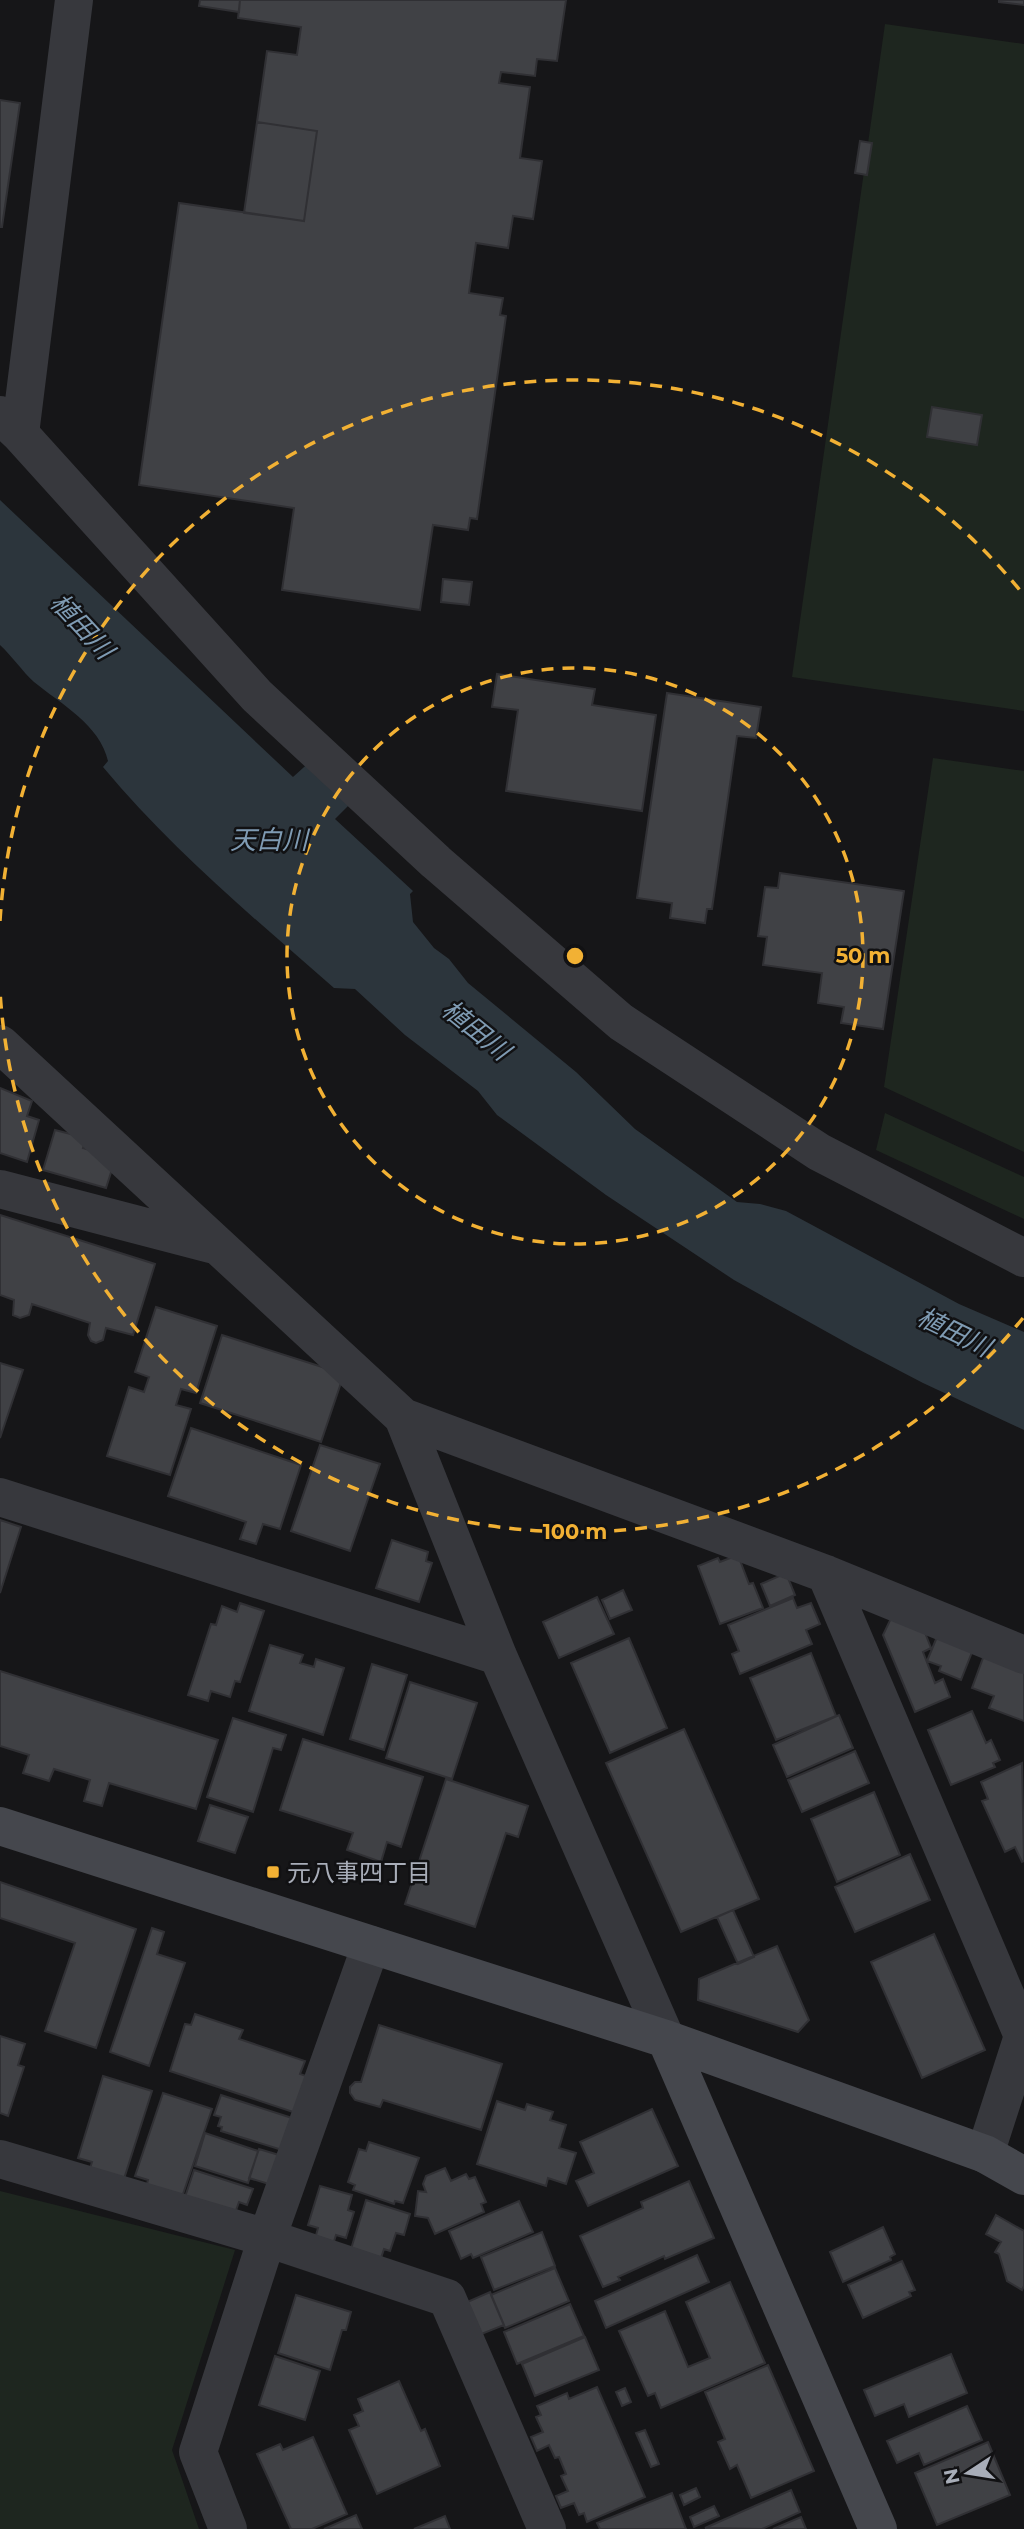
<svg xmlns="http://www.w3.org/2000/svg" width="1024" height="2529" viewBox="0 0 1024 2529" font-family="Montserrat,'Noto Sans JP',sans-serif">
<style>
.green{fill:#1e261f}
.water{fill:#2c353c}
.building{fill:#404145;stroke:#303034;stroke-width:2}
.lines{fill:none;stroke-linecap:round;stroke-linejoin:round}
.street{stroke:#37383d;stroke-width:38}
.secondary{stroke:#45474d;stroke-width:38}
.ring{fill:none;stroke:#f2b134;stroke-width:3.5;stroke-dasharray:12 9}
.poi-dot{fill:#f2b134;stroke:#111113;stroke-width:2.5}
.labels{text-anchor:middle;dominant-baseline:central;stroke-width:5;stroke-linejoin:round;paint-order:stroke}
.poi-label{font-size:24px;fill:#a8adb8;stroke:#111113;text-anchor:start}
.water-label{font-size:26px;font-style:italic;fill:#7f9bb3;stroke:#111113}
.centre{fill:#f2b134;stroke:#111113;stroke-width:3.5}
.ring-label{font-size:21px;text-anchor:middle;font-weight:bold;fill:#f2b134;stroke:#111113;stroke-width:5;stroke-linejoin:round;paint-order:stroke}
</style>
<rect width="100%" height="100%" fill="#161618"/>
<!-- green -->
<path class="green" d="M885 24 1024 44V711L792 677Z
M933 758 1024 771V1152L884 1087Z
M885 1113 1024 1177V1219L876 1150Z
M0 2191 235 2250 172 2450 199 2529H0Z"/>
<!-- water -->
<path class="water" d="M0 500 293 777 313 759 356 798 335 819 413 891 410 894 413 922 434 948 449 959 468 983 576 1072 635 1129 737 1202 760 1204 786 1211 959 1304 1024 1332V1430L923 1383 854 1347 734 1280 606 1195 497 1115 478 1091 405 1035 355 989 334 988C254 918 171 849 103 767L108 761C100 725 61 704 34 682 22 671 12 656 0 645Z"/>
<!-- building -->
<path class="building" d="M200 0H240L239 12 199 6Z
M240 0H566L557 61 537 59 535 76 501 72 499 83 530 87 520 158 542 161 533 219 513 216 508 248 476 243 469 293 503 298 500 315 506 316 477 519 470 518 468 530 433 525 420 610 282 590 294 508 139 485 179 203 304 221 317 131 257 122 267 51 297 55 301 27 238 18Z
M999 0H1024V5L999 2Z
M0 100 20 103 2 227H0Z
M257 122 317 131 304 221 244 213Z
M860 141 872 143 867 175 855 173Z
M932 407 982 415 977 445 927 437Z
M443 579 472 582 469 605 441 602Z
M497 674 595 689 592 705 656 715 642 811 506 791 518 710 492 707Z
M667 693 761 707 756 738 737 736 712 909H707L705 923 670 918 672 903 637 898Z
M780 873 904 891 883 1029 841 1023 844 1007 818 1003 822 973 763 965 767 937 758 936 765 887 778 888Z
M0 1088 32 1101 27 1116 39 1120 27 1162 0 1153Z
M55 1130 86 1138 83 1148 104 1154 114 1163 106 1188 43 1170Z
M0 1215 155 1264 133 1335 106 1328 103 1340 96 1343 91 1341 88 1335 90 1323 32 1304 29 1315 20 1318 13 1315 14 1300 0 1295Z
M156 1307 217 1326 196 1393 181 1389 176 1405 191 1409 170 1475 107 1456 129 1387 144 1392 149 1377 135 1372Z
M222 1335 344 1374 321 1442 200 1403Z
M0 1363 23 1370 0 1438Z
M191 1428 301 1465 280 1529 263 1524 256 1544 240 1539 246 1522 168 1496Z
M320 1445 380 1464 350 1551 291 1531Z
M0 1520 21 1527 0 1593Z
M392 1540 428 1552 426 1561 432 1563 419 1602 376 1588Z
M738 1555 749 1584 753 1583 763 1608 720 1624 698 1566 718 1558 720 1562Z
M786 1573 795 1595 770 1606 761 1584Z
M623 1590 632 1610 610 1619 602 1600Z
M597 1597 614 1634 559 1658 543 1622Z
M793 1598 797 1608 811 1603 820 1624 806 1630 812 1644 740 1674 732 1654 739 1651 728 1625Z
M240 1603 264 1611 240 1682 235 1681 230 1697 211 1691 208 1701 188 1695 211 1624 216 1625 222 1606 237 1612Z
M894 1612 922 1625 931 1648 923 1652 935 1683 943 1679 950 1697 915 1712 883 1635Z
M939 1632 976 1642 961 1680 939 1671 941 1666 927 1661Z
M629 1638 667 1728 610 1753 571 1663Z
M270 1645 303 1655 300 1663 314 1667 316 1659 344 1668 323 1735 249 1711Z
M987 1647 1024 1661V1721L989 1708 994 1696 972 1688Z
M811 1653 836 1716 776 1740 750 1678Z
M372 1664 407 1675 384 1750 350 1739Z
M0 1671 218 1740 196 1809 109 1783 102 1806 84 1801 90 1780 54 1769 49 1781 23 1773 29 1755 0 1746Z
M410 1682 477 1703 452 1779 386 1758Z
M972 1711 986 1743 991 1740 1000 1760 993 1763 995 1767 951 1785 928 1730Z
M839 1715 853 1748 787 1777 773 1745Z
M233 1718 286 1735 281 1750 273 1748 253 1812 207 1797Z
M684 1729 759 1899 681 1932 606 1763Z
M303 1739 423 1777 401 1847 387 1842 381 1862 347 1850 353 1833 280 1810Z
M855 1751 869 1783 802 1812 788 1780Z
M1022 1763 1024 1861 1022 1862 1015 1847 1005 1852 982 1801 988 1799 981 1782Z
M446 1779 528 1806 518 1837 506 1833 475 1927 405 1904Z
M874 1792 900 1855 837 1882 811 1819Z
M210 1805 248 1817 235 1853 198 1841Z
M910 1854 930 1900 855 1932 835 1887Z
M0 1882 136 1929 96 2048 45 2031 75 1943 0 1918Z
M733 1910 754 1957 738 1964 717 1917Z
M152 1928 164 1932 157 1954 185 1963 149 2066 110 2052Z
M934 1934 985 2050 922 2078 871 1962Z
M777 1946 809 2020 798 2032 698 2000 699 1979Z
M195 2014 243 2030 239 2039 305 2061 300 2074 309 2077 296 2113 170 2071 185 2024 191 2025Z
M379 2025 502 2064 481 2130 383 2100 380 2107 355 2100 350 2093V2087L355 2082H361Z
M0 2036 25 2044 18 2065 24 2067 8 2116 0 2113Z
M103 2076 152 2091 123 2182 89 2172 92 2162 78 2158Z
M163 2093 212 2109 181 2200 146 2188 148 2180 135 2176Z
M221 2095 292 2118 282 2150 221 2131 222 2127 218 2126 221 2117 214 2115Z
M497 2101 525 2110 527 2104 553 2112 550 2120 566 2125 559 2148 576 2153 566 2184 548 2178 546 2186 477 2164Z
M652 2109 678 2166 588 2206 576 2181 594 2173 580 2142Z
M205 2133 258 2151 248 2183 195 2166Z
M369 2142 419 2158 403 2203 395 2201 394 2204 353 2190 355 2185 348 2182 359 2149 366 2151Z
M259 2149 289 2158 279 2187 249 2178Z
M445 2168 451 2181 466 2174 469 2179 475 2177 486 2202 481 2204 484 2212 435 2234 428 2218 415 2216 418 2191 426 2192 423 2184 426 2176Z
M194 2170 253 2189 247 2205 239 2202 234 2216 184 2200Z
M689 2181 714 2238 665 2259 664 2256 618 2277 620 2280 603 2287 580 2236 643 2208 641 2202Z
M320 2186 352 2195 348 2210 354 2212 346 2238 336 2235 331 2251 313 2246 318 2228 308 2225Z
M366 2200 410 2214 404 2235 396 2233 390 2251 384 2249 381 2258 351 2249Z
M519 2201 533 2232 473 2258 471 2254 461 2259 449 2231Z
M996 2215 1024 2231V2286L1022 2290 1007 2281 999 2254 995 2252 1001 2242 986 2234Z
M883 2227 895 2254 890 2257 891 2260 843 2282 830 2252Z
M542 2232 555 2266 494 2290 481 2257Z
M697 2255 709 2282 606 2328 595 2301Z
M902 2261 915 2290 909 2292 911 2296 863 2318 848 2285Z
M555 2268 569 2301 505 2328 491 2295Z
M730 2282 765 2363 661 2408 655 2393 648 2396 619 2331 665 2311 688 2367 710 2358 686 2302Z
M490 2292 504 2325 479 2335 465 2303Z
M296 2295 351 2312 346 2330H342L330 2370 278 2353Z
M570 2304 584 2336 517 2364 504 2332Z
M585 2337 599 2370 535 2396 522 2364Z
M951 2354 967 2393 909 2417 904 2404 875 2416 864 2390Z
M275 2356 320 2371 305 2420 259 2405Z
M768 2365 814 2471 751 2498 737 2465 730 2469 718 2442 725 2439 705 2392Z
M399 2381 421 2431 425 2429 440 2466 377 2494 349 2430 359 2426 354 2415 363 2411 358 2399Z
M597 2387 645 2497 587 2522 584 2513 579 2515 574 2503 561 2508 556 2496 568 2491 561 2476 566 2474 559 2457 555 2458 549 2445 537 2451 531 2437 543 2432 536 2417 541 2415 537 2406 567 2393 569 2399Z
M625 2388 631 2402 622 2406 616 2392Z
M967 2406 982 2440 924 2465 919 2453 897 2463 887 2441Z
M645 2430 659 2464 651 2467 636 2433Z
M313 2437 347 2514 312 2529H291L257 2454 280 2444 283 2450Z
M988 2442 1010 2495 937 2525 915 2473Z
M696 2488 700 2497 684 2505 680 2495Z
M791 2490 800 2512 762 2529 705 2528Z
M672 2493 686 2529H600L597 2523Z
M714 2506 719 2516 694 2527 690 2517Z
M356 2515 362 2529H324Z
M445 2516 450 2529H414Z
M801 2517 806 2529H773Z"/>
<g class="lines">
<!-- street -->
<path class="street" d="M0 415 20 434 257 696 436 862 621 1022 819 1152 1024 1258
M20 434 74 0
M0 1044 403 1417 826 1574 1024 1655
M0 1189 211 1244
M403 1417 498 1656 666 2039
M0 1497 498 1656
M826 1574 1023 2036 985 2154
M0 2159 267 2238 447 2298 547 2529
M228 2529 198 2452 267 2238 371 1945"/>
<!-- secondary -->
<path class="secondary" d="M0 1826 666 2039 985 2154 1024 2176
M666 2039 878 2529"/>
</g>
<!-- distance rings -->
<g class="ring">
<circle cx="575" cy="956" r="288"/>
<path d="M1023 1318A576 576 0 0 1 0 991M0 921A576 576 0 0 1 1023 594"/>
</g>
<!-- markers -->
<rect class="poi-dot" x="266" y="1865" width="14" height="14" rx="3.5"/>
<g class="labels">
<!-- poi labels -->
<g class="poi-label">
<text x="287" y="1872">元八事四丁目</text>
</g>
<!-- water labels -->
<g class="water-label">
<text transform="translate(82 626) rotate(47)">植田川</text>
<text x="269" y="840">天白川</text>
<text transform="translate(476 1030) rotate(39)">植田川</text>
<text transform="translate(954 1332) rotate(26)">植田川</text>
</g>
</g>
<circle cx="575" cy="956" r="10" class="centre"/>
<g class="ring-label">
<text x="863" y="963">50 m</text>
<text x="575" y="1539">100 m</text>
</g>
<!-- north arrow -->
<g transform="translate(968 2473) rotate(258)" stroke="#111113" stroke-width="5" paint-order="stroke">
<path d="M0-5L12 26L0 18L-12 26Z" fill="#a8adb8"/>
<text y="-10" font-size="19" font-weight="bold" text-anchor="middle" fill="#a8adb8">N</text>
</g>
</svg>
